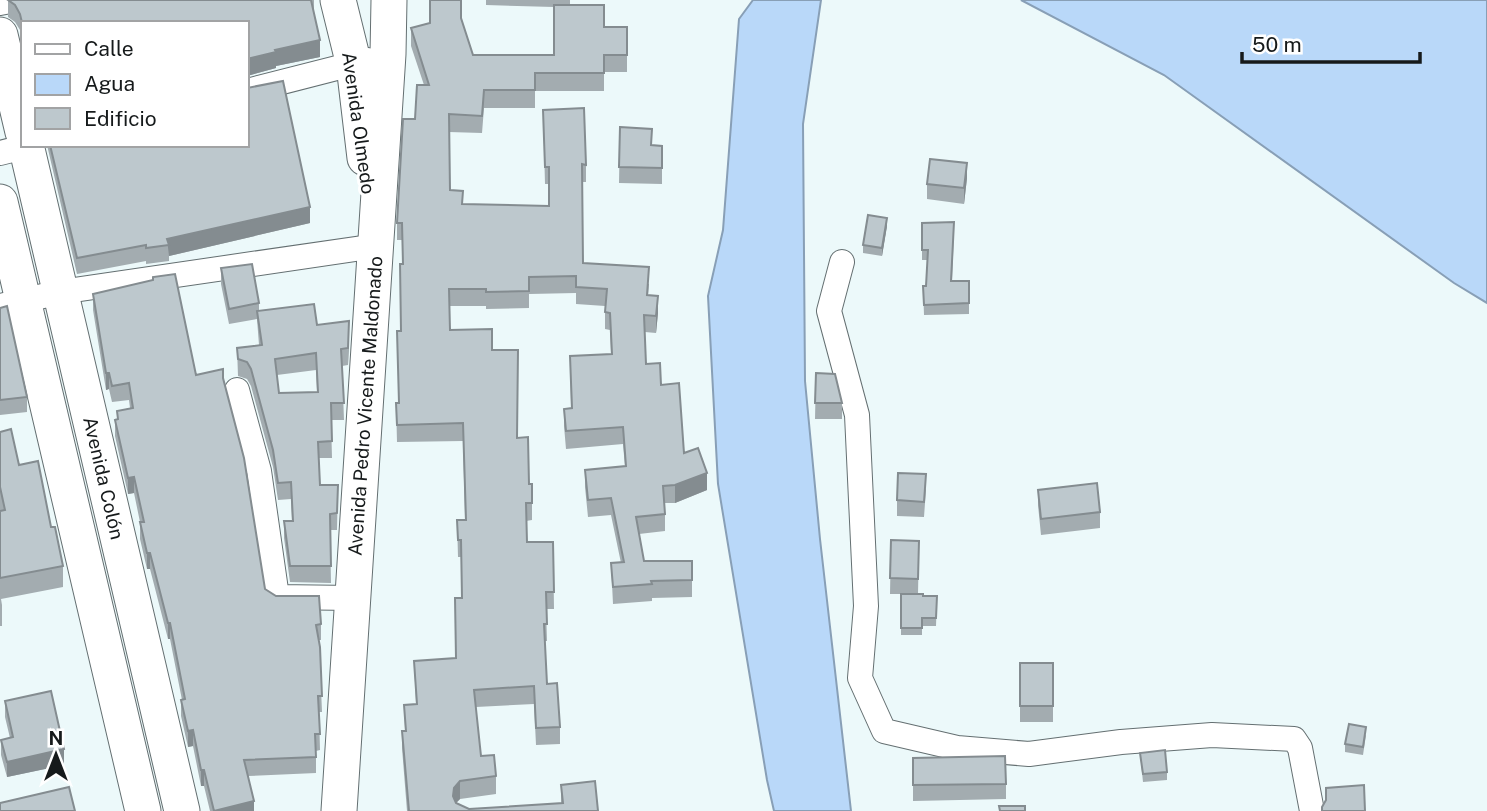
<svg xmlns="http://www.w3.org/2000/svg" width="1487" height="811" viewBox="0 0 1487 811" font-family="'Public Sans',sans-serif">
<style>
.water{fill:#b9d8f9;stroke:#889fb6;stroke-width:2}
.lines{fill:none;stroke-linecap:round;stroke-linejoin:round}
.street-casing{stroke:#646f71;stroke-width:26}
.secondary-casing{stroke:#646f71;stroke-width:37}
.street{stroke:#fff;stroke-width:24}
.secondary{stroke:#fff;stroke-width:35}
.wall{fill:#a3acb0;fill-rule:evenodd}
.shaded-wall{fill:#848c90}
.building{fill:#bdc8cd;stroke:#848c90;stroke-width:2;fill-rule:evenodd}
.labels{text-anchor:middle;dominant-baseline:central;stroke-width:6;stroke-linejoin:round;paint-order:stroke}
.street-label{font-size:19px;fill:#161a1b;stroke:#fff}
</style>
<rect width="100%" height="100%" fill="#ecf9fa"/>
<!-- water -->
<path class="water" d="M753 0H821L803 124 805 381 820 539 851 811H774L767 780 718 484 708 296 723 230 739 19Z
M1021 0H1487V303L1454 283 1164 75Z"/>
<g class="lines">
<defs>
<path id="street" d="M0 3 16 0
M247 91 368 60
M0 153 32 145
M842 262 829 311 857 415 866 606 860 678 884 731 957 748 1029 754 1121 742 1212 735 1294 739 1300 748 1312 811
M0 306 60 292 376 246
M237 390 259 471 277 597 353 598"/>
<path id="secondary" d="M338 0 354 65 365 158
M0 35 23 132
M26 145 182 811
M0 202 143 811
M339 811 388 54 389 0"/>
</defs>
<!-- street casing -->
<use href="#street" class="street-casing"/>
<!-- secondary casing -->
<use href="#secondary" class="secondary-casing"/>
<!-- street -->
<use href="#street" class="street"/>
<!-- secondary -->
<use href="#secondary" class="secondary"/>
</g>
<!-- wall -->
<path class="wall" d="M8 0H314V14L320 57 276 66V68L247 76V23H23V44L20 30 15 22 8 17Z
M486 0H570V5L604 27H627V72H604V91H535V108H484L482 133 449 132 450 190 463 204 549 206V184H545L543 110 586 165V182H582L583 263 649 284 648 296 658 313 656 333 645 332 646 364 661 385 684 453 707 490 675 503H665V531L639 534 644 561H692V597L652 598V601L613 604 611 563H621L611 515 588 517 585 487V470L625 467 623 444 566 449 564 426V409L571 408 570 356 611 354 610 330 605 329V306L576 304V293L529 294V308L486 309V306H449L450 330 492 350 518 438 529 484H532V520L526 521 527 542H553L554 609H546L547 641H545L547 684 560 727V744L536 745 534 704 476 707 481 756 496 776V794L460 799 456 803 469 809 561 803V785L598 811H407L402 748V731H405L404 705 416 704 414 661 456 658 462 598 461 557H458L457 520H465L463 441 397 442 396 403H398L402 264V240H397V223L415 119 424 85 411 46V28L461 18 473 55H554V7L486 5Z
M620 127 652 145 662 146V184L619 183Z
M47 145H247L310 223 169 256V261L146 264V261L77 274Z
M967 178 964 204 927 199V184Z
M922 223 954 232 952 281H969V314L924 315 923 286H926L928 260H922Z
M887 226 882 256 863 253V245Z
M221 268 259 303V311L317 325 349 337 348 365 342 366 344 420H331L332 458H319L320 485H338L337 530H330L331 583 290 582 284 538V521H292L291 499 278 500 273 467 251 386 247 379 238 376 237 348 259 345 257 319 229 324 221 284ZM316 370 317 392 279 393 277 375Z
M153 277 196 375 223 379 265 589 321 624V640H319L322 712H319L320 750 316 751V773L248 776 254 811H210L204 786H201L193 746 188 747 181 716V700H182L170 639H168L150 569H147L140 539V522L134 493 128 494 115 436V420L117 419V411L130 408 129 400 112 402 109 389 106 390 93 310V294L153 280Z
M0 308 27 397V412L0 415Z
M816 373 842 403V419H815Z
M0 432 19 465 51 527 63 566V587L1 599 2 605V626H0Z
M926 489 924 517 897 516V500Z
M1038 490 1100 512V528L1041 535 1038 505Z
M891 540 919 541 918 594 923 596H937L936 626H922V635H901V594H890Z
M1020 663H1053V722H1020Z
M5 701 64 765 7 777 1 755V740L10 738 5 717Z
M1366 735 1363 755 1345 752V744Z
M1140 753 1167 772V780L1143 782Z
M913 758 1006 784V799L913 801Z"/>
<!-- shaded-wall -->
<path class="shaded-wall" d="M320 40V57L276 66V68L247 76V59L275 50Z
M967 163V178L964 204V188Z
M310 207V223L169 256 167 239Z
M887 218V226L882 256V248Z
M658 296V313L656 333V316Z
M349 321V337L348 365V348Z
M106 373H109V389L106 390Z
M707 473V490L675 503V485Z
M134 477V493L128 494V478Z
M147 553H150V569H147Z
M168 623H170V639H168Z
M193 730V746L188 747V731Z
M64 749V765L7 777V762Z
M201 770H204V786H201Z
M460 781V799L454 805 453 796 454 788Z
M254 801V811H214Z"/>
<!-- building -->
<path class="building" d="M8 0H311L320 40 275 50 276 52 247 59V23H23V27L20 14 15 5Z
M430 0H461V18L473 55H554V5H604V27H627V55H604V73H535V90H484L482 116 449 114 450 190 463 191 462 204 549 206V167H545L543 110 584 108 586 165 582 164 583 263 649 267 647 295 658 296 656 316 644 315 646 364 660 363 661 385 679 383 684 453 698 448 707 473 675 485 663 486 665 514 636 517 644 561H692V580L651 581 652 584 613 587 611 563 624 562 611 498 588 500 585 470 626 466 623 427 566 431 564 409 572 408 570 356 612 354 610 313 605 312 607 289 576 287V276L529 277V291L486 292V289H449L450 330 492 329V350H518L517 438 528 437 529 484H532V503H526L527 542H553L554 592H546L547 624H544L547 684 557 683 560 727 536 728 534 686 474 690 481 756 494 755 496 776 460 781 454 788 453 796 456 803 469 809 563 803 561 785 595 781 598 811H409L402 731H406L404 705 417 704 414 661 456 658 455 598H462L461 540H458L457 520H466L463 423 397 425 396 403H399L397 331H401L400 264H403L402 223H397L403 119H415L417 85H429L411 28 430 23Z
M283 81 310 207 167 239 169 245 146 248V245L77 258 50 145H247V88Z
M620 127 652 129 651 145 662 146V168L619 167Z
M930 159 967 163 964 188 927 184Z
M868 215 887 218 882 248 863 245Z
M954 222 951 281H969V303L924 305 923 286H926L928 250H922V223Z
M252 264 259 303 229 309 221 268Z
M175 274 196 375 223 369V378L244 458 265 589 276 596H319L321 624 316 625 320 647 322 696H318L320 734H315L316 757 244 760 254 801 214 811 204 770H201L193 730 188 731 181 700 185 699 170 623H168L150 553H147L140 522H144L134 477 128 478 115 420 118 419 117 411 133 408 129 383 112 386 109 373H106L93 294 153 280V277Z
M314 304 317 325 349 321 348 348 341 349 344 403H331L332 441 318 442 320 485H338L337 513 330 514 331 566H290L284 521H293L291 482 278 483 273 450 251 369 247 362 238 359 237 348 262 345 257 311ZM316 353 318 392 279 393 275 359Z
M7 306 27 397 0 400V308Z
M816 373 835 374 842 403H815Z
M11 429 19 465 38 461 51 527H55L63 566 0 578V511L5 510 0 487V432Z
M898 473 926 474 924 502 897 500Z
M1097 483 1100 512 1041 519 1038 490Z
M891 540 919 541 918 579 890 578Z
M901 594H923V596H937L936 618H922V628H901Z
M1020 663H1053V706H1020Z
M51 691 64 749 7 762 1 740 13 737 5 701Z
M1349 724 1366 727 1363 747 1345 744Z
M1165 750 1167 772 1143 774 1140 753Z
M1005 756 1006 784 913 785V758Z
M1364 785 1365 811H1322V807L1326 800V788Z
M69 787 75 811H0V803Z
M999 806H1025V811H1000Z"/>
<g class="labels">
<!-- street labels -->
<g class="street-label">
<text transform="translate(359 123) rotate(82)">Avenida Olmedo</text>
<text transform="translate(365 406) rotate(-86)">Avenida Pedro Vicente Maldonado</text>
<text transform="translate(104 478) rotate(77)">Avenida Colón</text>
</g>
</g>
<!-- legend -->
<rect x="21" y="21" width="228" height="126" fill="#ffffff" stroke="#a2a3a4" stroke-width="2"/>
<rect x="35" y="44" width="35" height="10" fill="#ffffff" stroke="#a2a3a4" stroke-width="2"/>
<text x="84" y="56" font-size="21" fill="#161a1b">Calle</text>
<rect x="35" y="74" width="35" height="21" fill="#b9d8f9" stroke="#a2a3a4" stroke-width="2"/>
<text x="84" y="91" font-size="21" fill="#161a1b">Agua</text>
<rect x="35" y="108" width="35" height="21" fill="#bdc8cd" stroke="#a2a3a4" stroke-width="2"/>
<text x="84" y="126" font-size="21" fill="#161a1b">Edificio</text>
<!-- north arrow -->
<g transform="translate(56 755)" stroke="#ffffff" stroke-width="5" paint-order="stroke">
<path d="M0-5L12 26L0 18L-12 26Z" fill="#161a1b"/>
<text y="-10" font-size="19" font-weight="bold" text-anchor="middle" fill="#161a1b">N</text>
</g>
<!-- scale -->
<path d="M1242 52v10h178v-10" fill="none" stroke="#161a1b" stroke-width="3.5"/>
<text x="1252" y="52" font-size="21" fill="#161a1b" stroke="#ffffff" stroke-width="5" paint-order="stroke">50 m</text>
</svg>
